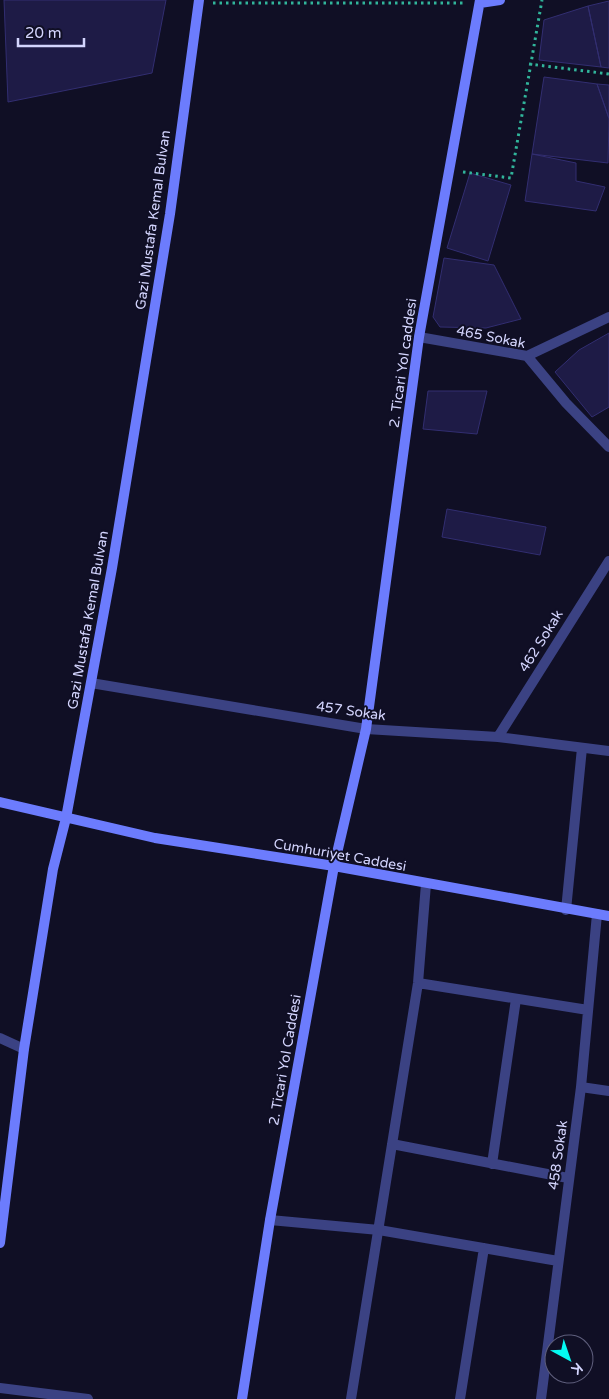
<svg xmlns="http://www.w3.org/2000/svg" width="609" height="1399" viewBox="0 0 609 1399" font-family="'Varela Round',sans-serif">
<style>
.building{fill:#1e1b46;stroke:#322e71}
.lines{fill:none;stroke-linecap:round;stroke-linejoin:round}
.path{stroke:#31b59b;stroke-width:3;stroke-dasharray:2.5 4;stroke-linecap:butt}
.lane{stroke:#3b4283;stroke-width:10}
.street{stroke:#3b4283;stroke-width:10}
.secondary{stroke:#6c7cfd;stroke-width:10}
.labels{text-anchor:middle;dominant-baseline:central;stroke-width:4;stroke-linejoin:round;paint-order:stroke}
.street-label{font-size:14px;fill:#d4d5fe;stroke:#100f25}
</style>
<rect width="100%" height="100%" fill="#100f25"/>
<!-- building -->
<path class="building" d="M4 0H166L152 73 8 102Z
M609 1V68L601 67 588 6Z
M588 6 601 67 539 60 544 20Z
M544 77 597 84 609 119 608 163 532 154Z
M597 84 609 85V118Z
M532 154 576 163V181L605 187 596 211 525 201Z
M470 173 511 185 488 261 447 248Z
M444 258 494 265 521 319 486 328 440 327 433 317Z
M609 333V407L592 417 555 372 579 350Z
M428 391H487L477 434 423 429Z
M447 509 546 527 540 555 442 537Z"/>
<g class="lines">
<!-- path -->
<path class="path" d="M213 3H464
M529 64 609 74
M463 172 511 178 542 0"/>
<!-- lane -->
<path class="lane" d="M0 1388 88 1399"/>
<!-- street -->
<path class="street" d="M419 337 527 356 566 403 609 447
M527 356 609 317
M91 683 366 729 498 737 609 751
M498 737 609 561
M566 910 582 748
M418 983 588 1010
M0 1038 24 1049
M581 1087 609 1091
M392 1144 568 1178
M492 1164 516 999
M270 1220 379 1230 558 1261
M351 1399 418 983 426 884
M460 1399 484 1248
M541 1399 581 1087 597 914"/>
<!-- secondary -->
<path class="secondary" d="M480 3 500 0
M0 802 155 838 334 866 609 916
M0 1243 24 1049 53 869 66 818 112 568 170 214 199 0
M242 1399 270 1220 334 866 366 729 419 337 480 0"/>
</g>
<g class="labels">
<!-- street labels -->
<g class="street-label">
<text transform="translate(153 220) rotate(-82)">Gazi Mustafa Kemal Bulvan</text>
<text transform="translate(491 337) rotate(11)">465 Sokak</text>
<text transform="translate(403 363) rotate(-82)">2. Ticari Yol caddesi</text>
<text transform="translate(88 620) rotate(-80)">Gazi Mustafa Kemal Bulvan</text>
<text transform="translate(541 641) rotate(-58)">462 Sokak</text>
<text transform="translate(351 711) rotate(8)">457 Sokak</text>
<text transform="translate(340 855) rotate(10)">Cumhuriyet Caddesi</text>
<text transform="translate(285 1060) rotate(-80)">2. Ticari Yol Caddesi</text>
<text transform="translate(558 1155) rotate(-82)">458 Sokak</text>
</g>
</g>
<!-- north arrow -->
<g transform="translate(569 1359) rotate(140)"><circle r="24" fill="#100f25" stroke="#5e5e7c"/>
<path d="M0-4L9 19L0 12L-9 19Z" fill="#04faf1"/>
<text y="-8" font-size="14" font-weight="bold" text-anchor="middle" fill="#d4d5fe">K</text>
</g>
<!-- scale -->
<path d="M18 38v8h66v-8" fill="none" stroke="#d4d5fe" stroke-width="2.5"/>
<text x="25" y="38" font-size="15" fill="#d4d5fe" stroke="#100f25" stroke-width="4" paint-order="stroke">20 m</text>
</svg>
